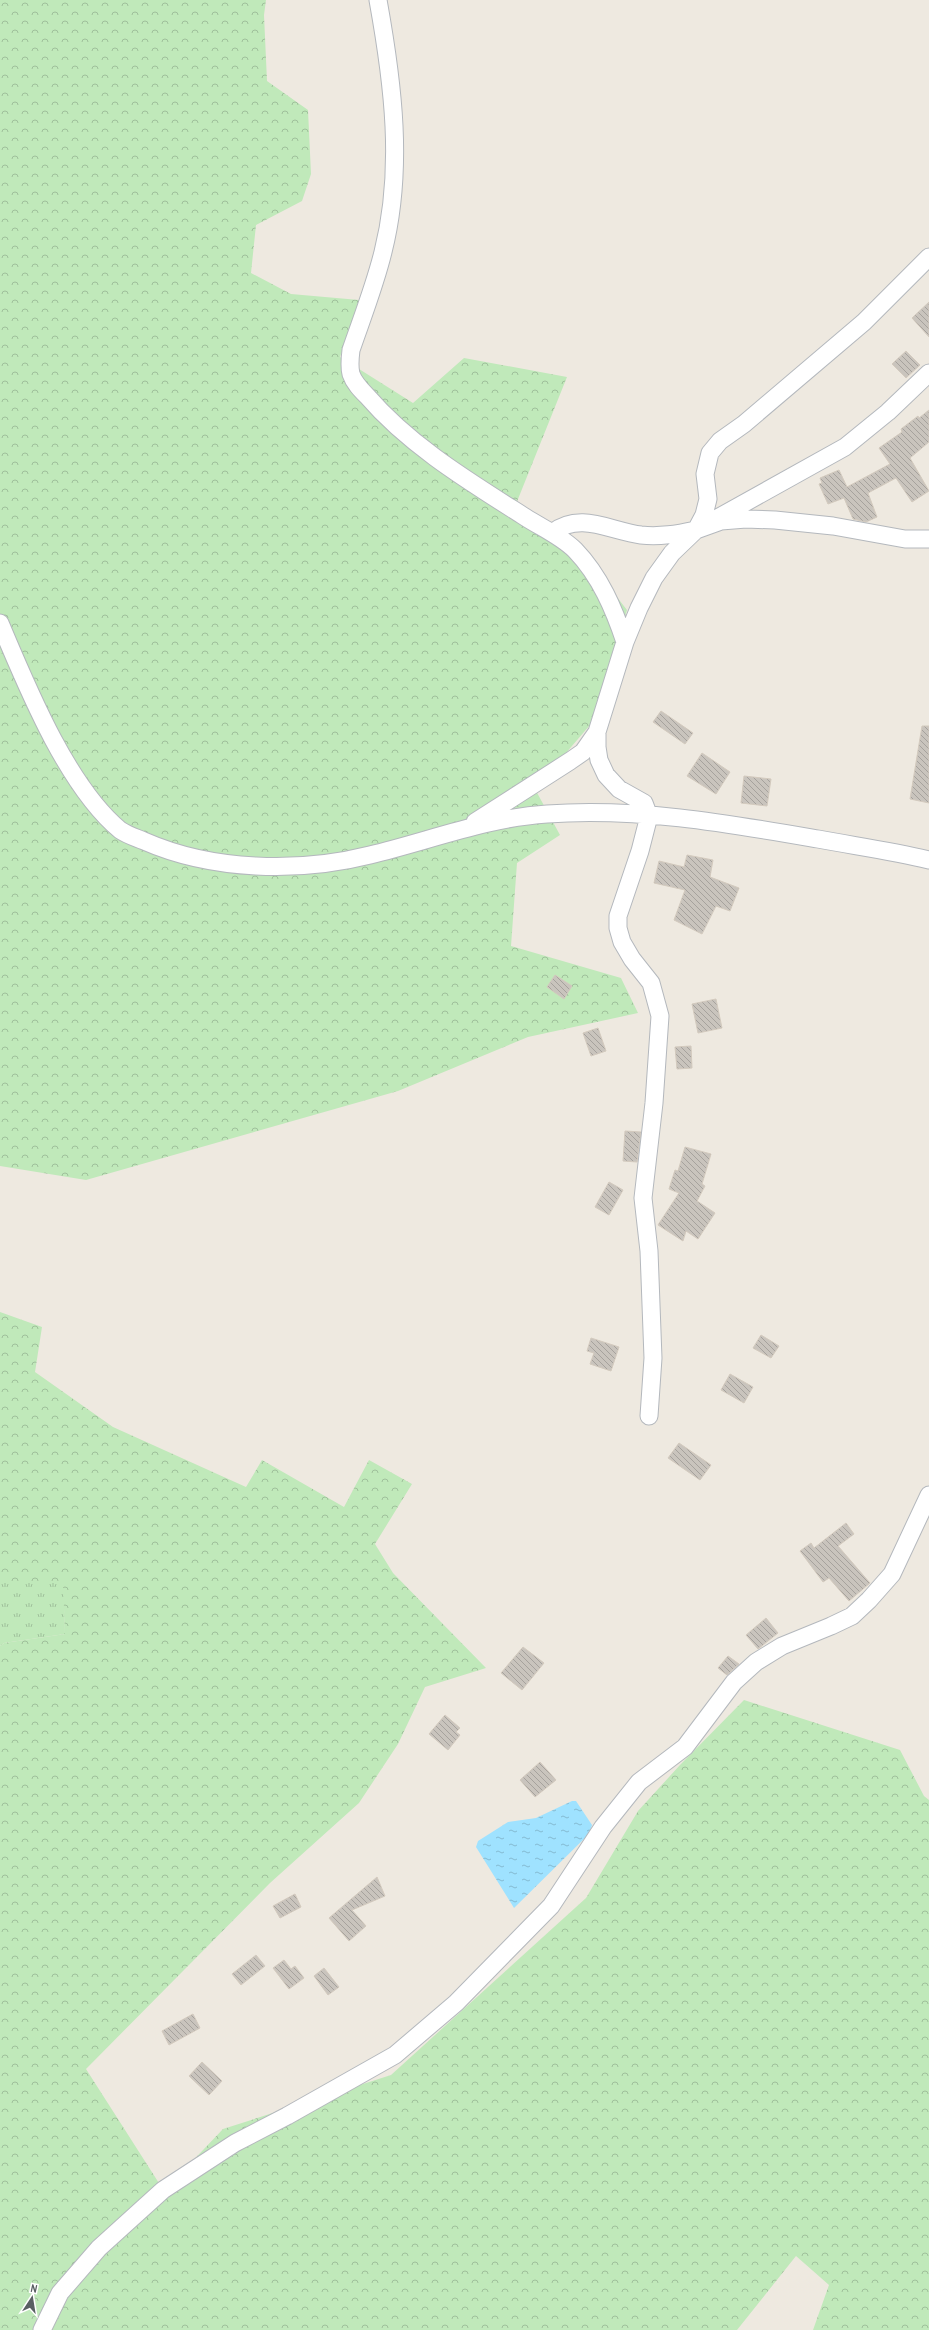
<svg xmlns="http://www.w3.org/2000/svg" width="929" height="2330" viewBox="0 0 929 2330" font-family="'Archivo Narrow',sans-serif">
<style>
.grass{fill:url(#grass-tufts)}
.forest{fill:url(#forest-crowns)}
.water{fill:url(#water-ripples)}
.building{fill:url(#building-back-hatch);stroke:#d3cabe}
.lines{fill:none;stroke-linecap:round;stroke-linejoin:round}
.minor-casing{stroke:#b4b8bd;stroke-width:19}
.minor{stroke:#fff;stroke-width:17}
</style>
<defs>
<pattern id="grass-tufts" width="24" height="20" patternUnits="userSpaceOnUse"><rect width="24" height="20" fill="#c0e9ba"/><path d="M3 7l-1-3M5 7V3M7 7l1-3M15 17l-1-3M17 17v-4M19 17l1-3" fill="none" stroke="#9fc09b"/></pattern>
<pattern id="forest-crowns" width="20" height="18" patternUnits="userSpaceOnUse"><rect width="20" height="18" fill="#c0e9ba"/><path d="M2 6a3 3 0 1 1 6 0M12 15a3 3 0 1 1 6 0" fill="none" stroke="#9fc09b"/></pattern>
<pattern id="water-ripples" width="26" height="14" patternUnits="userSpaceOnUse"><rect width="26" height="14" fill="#9fe2ff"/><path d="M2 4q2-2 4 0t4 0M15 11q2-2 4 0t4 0" fill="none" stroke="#85bad2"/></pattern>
<pattern id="building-back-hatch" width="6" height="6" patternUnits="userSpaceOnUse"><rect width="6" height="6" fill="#c9c4bd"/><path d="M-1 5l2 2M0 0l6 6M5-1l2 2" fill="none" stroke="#a6a29d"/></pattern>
</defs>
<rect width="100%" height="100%" fill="#eee9e0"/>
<!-- grass -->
<path class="grass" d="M0 1582H64L65 1634 4 1643 0 1646Z"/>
<!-- forest -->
<path class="forest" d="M0 0H266L264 15 267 81 308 110 311 174 302 201 256 225 251 273 291 294 359 300 340 357 413 403 464 358 567 377 510 519 560 533 599 574 627 610 590 725 535 789 560 835 517 863 511 946 621 978 638 1013 528 1037 398 1091 86 1180 0 1166Z
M0 1312 42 1327 35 1372 113 1427 246 1487 262 1460 344 1507 369 1460 412 1484 375 1544 393 1573 486 1668 425 1687 398 1744 359 1803 270 1883 86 2069 164 2191 223 2129 391 2075 586 1898 638 1811 680 1765 744 1700 900 1750 924 1796 929 1800V2330H813L829 2285 796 2256 737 2330H0V1646L4 1643 65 1634 63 1582H0Z"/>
<!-- water -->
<path class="water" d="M572 1801H576L592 1825 589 1834 514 1908 476 1847 478 1841 508 1822 536 1818Z"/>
<!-- building -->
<path class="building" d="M929 302V337L912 318Z
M906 351 920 365 906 378 892 364Z
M929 410V442L910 458 929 491 912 502 896 478 868 493 877 517 866 522 853 519 844 498 828 504 819 484 822 483 820 478 839 470 847 487 890 464 879 448 902 432 901 429 918 416 919 418Z
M661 711 693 733 685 744 653 722Z
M922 726H929V803L910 799Z
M702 753 730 772 716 794 687 776Z
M744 776 771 779 767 806 741 803Z
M687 855 713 860 710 877 739 888 730 911 716 906 702 934 674 920 685 890 654 883 659 861 684 867Z
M555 975 572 986 564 999 547 987Z
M716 999 722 1028 698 1033 692 1004Z
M598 1028 606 1051 591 1056 583 1033Z
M691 1046 692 1068 677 1069 675 1047Z
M625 1131 641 1132 637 1162 623 1161Z
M685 1147 711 1154 702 1184 705 1186 697 1201 715 1213 698 1239 686 1231 683 1241 658 1225 679 1193 669 1189 675 1170 678 1171Z
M609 1182 623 1190 609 1215 595 1207Z
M761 1335 779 1346 771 1358 753 1348Z
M591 1338 619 1347 611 1371 590 1364 594 1353 587 1351Z
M730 1374 753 1387 744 1403 721 1390Z
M679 1443 711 1465 700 1480 668 1458Z
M846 1523 854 1534 838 1546 870 1583 849 1601 829 1578 823 1582 800 1551 811 1543 814 1548Z
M766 1618 778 1633 758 1649 746 1635Z
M523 1647 544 1663 522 1690 501 1673Z
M728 1656 739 1664 727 1675 718 1668Z
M445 1715 460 1728 456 1732 460 1735 448 1750 429 1734Z
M540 1762 556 1780 535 1797 520 1780Z
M377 1877 385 1896 352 1910 366 1926 349 1941 329 1918Z
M295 1894 301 1907 280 1918 273 1906Z
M256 1955 265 1966 241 1985 232 1974Z
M284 1960 291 1969 295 1966 304 1978 289 1989 273 1968Z
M324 1968 339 1987 328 1995 314 1976Z
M193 2014 200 2028 169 2045 162 2031Z
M202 2062 222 2081 209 2095 189 2076Z"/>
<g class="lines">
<defs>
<path id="minor" d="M378 0C393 83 404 169 383 252 375 285 362 318 351 350 350 358 349 366 351 374 354 383 361 390 367 396 410 446 470 482 525 517 542 528 561 536 575 550 600 576 614 609 625 642
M696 530 704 515 708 499 705 474 710 453 720 441 744 424 864 322 929 257
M552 533C580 511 610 531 641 535 660 537 677 534 696 530L845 447 888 412 929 373
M0 623C27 687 67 786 120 830 127 835 137 838 144 841 212 871 299 873 370 855 429 841 486 818 547 814 636 807 731 824 818 839 855 846 893 851 929 860
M475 822 570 761 583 752 597 732
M649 1416 653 1358 649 1251 643 1198 654 1103 660 1016 651 983 632 959 622 942 618 928V916L640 851 649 816 644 803 619 789 606 775 599 760 597 747V732L625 642 639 608 654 578 672 553 696 530 721 521 746 519 775 520 833 526 905 539H929
M42 2330 60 2293 99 2248 163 2190 235 2143 287 2116 395 2055 456 2003 551 1906 603 1827 639 1782 685 1747 734 1682 756 1662 782 1646 831 1626 852 1616 869 1600 892 1574 929 1495"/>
</defs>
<!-- minor casing -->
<use href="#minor" class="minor-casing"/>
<!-- minor -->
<use href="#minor" class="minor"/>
</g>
<!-- north arrow -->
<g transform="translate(32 2298) rotate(12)" stroke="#ffffff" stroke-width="3" paint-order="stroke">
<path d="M0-3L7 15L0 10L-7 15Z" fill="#595f63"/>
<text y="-6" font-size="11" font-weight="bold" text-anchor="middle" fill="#595f63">N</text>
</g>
</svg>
